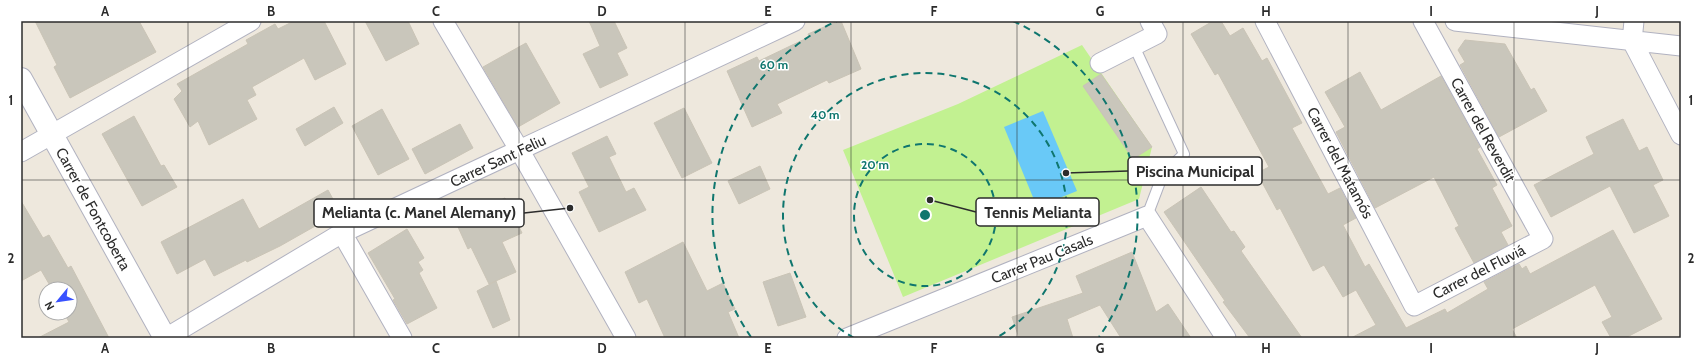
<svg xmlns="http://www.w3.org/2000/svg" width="1702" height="359" viewBox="0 0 1702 359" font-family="Cabin,sans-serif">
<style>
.pitch{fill:#c2f191}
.water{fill:#69c9f7}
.building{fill:#c9c6bb;stroke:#cac4b6}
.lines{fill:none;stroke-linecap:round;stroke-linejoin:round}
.lane-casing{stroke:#b1b2c0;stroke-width:12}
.street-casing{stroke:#b1b2c0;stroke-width:21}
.secondary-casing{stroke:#b1b2c0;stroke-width:24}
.lane{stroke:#fff;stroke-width:10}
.street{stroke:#fff;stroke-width:19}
.secondary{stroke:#fff;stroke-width:22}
.grid{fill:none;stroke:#2c2c2c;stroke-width:1;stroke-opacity:0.55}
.ring{fill:none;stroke:#0f766e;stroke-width:2;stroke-dasharray:7 5}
.labels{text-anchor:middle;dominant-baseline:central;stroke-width:3;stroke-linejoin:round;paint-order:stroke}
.street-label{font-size:15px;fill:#2c2c2c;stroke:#fff}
.centre{fill:#0f766e;stroke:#fff;stroke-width:2}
.ring-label{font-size:12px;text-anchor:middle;font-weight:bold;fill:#0f766e;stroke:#fff;stroke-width:3;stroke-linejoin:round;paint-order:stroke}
.leader{fill:none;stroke:#2c2c2c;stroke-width:1.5}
.callout-dot{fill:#2c2c2c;stroke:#fff;stroke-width:1.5}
.callout{fill:#fff;stroke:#2c2c2c;stroke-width:1.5}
.callout-label{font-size:16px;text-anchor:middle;font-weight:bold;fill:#2c2c2c}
.neatline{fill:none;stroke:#2c2c2c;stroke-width:1.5}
.grid-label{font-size:13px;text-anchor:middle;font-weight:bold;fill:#2c2c2c}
</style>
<rect width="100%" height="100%" fill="#eee8dd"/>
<!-- pitch -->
<path class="pitch" d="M1082 45 1152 147 1139 199 903 297 843 150 958 104Z"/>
<!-- water -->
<path class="water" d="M1043 111 1077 191 1037 207 1004 127Z"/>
<!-- building -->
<path class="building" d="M35 21H139L156 52 70 98 54 67 57 65Z
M294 21H324L346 64 315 80 304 58 252 87 256 95 247 100 257 119 209 145 198 121 190 127 174 99 182 91 177 84 248 44 246 40 275 24 278 29Z
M365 21H408L419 44 386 61Z
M589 21H614L627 48 617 53 628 75 600 88 583 54 600 46Z
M838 21H841L861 69 829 83 827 80 777 104 782 113 752 127 727 71 757 57 759 61 809 37 808 34Z
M1213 21H1221L1230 36 1243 28 1262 61 1267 58 1302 123 1292 128 1328 194 1340 188 1356 218 1343 225 1365 267 1369 264 1406 328 1445 309 1447 313 1488 289 1484 282 1519 264 1522 269 1526 266 1530 274 1613 230 1662 319 1625 338H1611L1602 322 1612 317 1595 285 1512 329 1517 338H1351L1376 325 1356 290 1343 297 1324 265 1313 271 1280 208 1277 210 1257 173 1269 167 1218 73 1215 75 1191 34Z
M1465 40 1505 44 1531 90 1534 88 1547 111 1499 137 1460 65 1465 62 1458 50Z
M526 43 560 103 518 127 483 67Z
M1360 72 1381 110 1441 76 1480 147 1477 149 1497 185 1492 188 1512 226 1501 232 1508 245 1474 263 1455 228 1459 226 1434 177 1375 208 1336 132 1345 127 1325 92Z
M1101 74 1152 147 1133 159 1083 86Z
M334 107 343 123 305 146 296 129Z
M684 108 712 163 682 178 654 123Z
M382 109 409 159 378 175 352 126Z
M134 116 161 166 164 165 177 187 142 206 102 134Z
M1623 119 1639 151 1647 147 1663 180 1653 185 1669 216 1634 233 1610 186 1551 217 1534 185 1594 154 1586 137Z
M460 124 473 148 425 174 412 149Z
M607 136 616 154 609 157 626 192 634 188 646 210 599 232 579 192 589 187 572 153Z
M760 166 770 189 739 204 728 181Z
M1201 187 1231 232 1234 231 1245 247 1241 251 1302 338H1250L1223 302 1225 301 1164 212Z
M328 190 340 212 280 246 247 262 246 260 214 276 205 259 177 274 161 242 243 199 259 229Z
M505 198 522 233 502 242 516 272 489 284 471 247 468 249 453 216 477 205 480 210Z
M21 201 43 238 49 235 68 268 71 266 109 338H38L69 322 64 313H70V289H52L41 270 21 281Z
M407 229 424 258 418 262 423 270 419 273 437 308 407 324 393 300 395 299 368 253Z
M683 242 707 291 723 283 735 309 728 312 739 338H665L647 299 639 303 625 272Z
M1132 252 1156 312 1168 304 1191 338H1121L1100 305 1067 319 1073 338H1019L1012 317 1083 293 1076 276Z
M790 273 806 317 778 326 763 282Z
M496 281 510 320 493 328 477 291Z"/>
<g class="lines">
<defs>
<path id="lane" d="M1134 46 1184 154 1163 174 1147 216"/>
<path id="street" d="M443 21 520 151 626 338
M1265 21 1414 306 1543 239 1423 21
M1455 21 1681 46
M1634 21 1632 41 1681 135
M1100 63 1157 34 1150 21
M21 152 251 21
M342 233 402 338
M166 338 342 233 795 21
M847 338 1147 216 1226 338"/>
<path id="secondary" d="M21 79 165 338"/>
</defs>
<!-- lane casing -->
<use href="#lane" class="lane-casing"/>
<!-- street casing -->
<use href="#street" class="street-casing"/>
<!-- secondary casing -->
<use href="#secondary" class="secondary-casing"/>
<!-- lane -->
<use href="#lane" class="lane"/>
<!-- street -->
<use href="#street" class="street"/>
<!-- secondary -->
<use href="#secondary" class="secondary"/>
</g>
<!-- grid -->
<path class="grid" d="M188 21V338M354 21V338M519 21V338M685 21V338M851 21V338M1017 21V338M1183 21V338M1348 21V338M1514 21V338M21 180H1681"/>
<!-- distance rings -->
<g class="ring">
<circle cx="925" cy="215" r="71"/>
<path d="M854 338A142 142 0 1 1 996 338"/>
<path d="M751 337A213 213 0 0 1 837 21M1013 21A213 213 0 0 1 1099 337"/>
</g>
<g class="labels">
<!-- street labels -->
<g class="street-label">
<text transform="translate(1483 130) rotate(61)">Carrer del Reverdit</text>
<text transform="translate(498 161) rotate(-25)">Carrer Sant Feliu</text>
<text transform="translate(1340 163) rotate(62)">Carrer del Matamós</text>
<text transform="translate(93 209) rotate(61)">Carrer de Fontcoberta</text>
<text transform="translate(1042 259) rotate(-22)">Carrer Pau Casals</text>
<text transform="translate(1479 272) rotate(-27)">Carrer del Fluviá</text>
</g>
</g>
<circle cx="925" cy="215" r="6" class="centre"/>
<g class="ring-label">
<text x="774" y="69">60 m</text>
<text x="825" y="119">40 m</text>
<text x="875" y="169">20 m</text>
</g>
<!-- callouts -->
<path class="leader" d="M1066 173L1128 171M930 200L976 212M570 208L524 213"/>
<g class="callout-dot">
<circle cx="1066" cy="173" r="4"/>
<circle cx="930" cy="200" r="4"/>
<circle cx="570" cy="208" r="4"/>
</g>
<g class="callout">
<rect x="1128" y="157" width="134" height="28" rx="4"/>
<rect x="976" y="198" width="123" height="28" rx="4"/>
<rect x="314" y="199" width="210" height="28" rx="4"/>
</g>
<g class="callout-label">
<text x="1195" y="177">Piscina Municipal</text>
<text x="1038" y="218">Tennis Melianta</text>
<text x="419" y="218">Melianta (c. Manel Alemany)</text>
</g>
<!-- border -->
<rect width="1702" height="359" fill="none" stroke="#ffffff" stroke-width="44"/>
<!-- north arrow -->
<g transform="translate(58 301) rotate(241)"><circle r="19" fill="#ffffff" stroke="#ababab"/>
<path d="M0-3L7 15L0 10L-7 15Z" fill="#3952ff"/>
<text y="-6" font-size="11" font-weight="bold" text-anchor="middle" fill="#2c2c2c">N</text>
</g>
<rect x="22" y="22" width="1658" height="315" class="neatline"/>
<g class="grid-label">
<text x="105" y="16">A</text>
<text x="271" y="16">B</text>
<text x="436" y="16">C</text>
<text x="602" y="16">D</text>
<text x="768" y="16">E</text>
<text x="934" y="16">F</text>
<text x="1100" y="16">G</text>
<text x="1266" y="16">H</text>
<text x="1431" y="16">I</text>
<text x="1597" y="16">J</text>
<text x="11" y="105">1</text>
<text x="1691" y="105">1</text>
<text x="11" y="263">2</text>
<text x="1691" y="263">2</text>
<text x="105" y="353">A</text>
<text x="271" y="353">B</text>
<text x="436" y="353">C</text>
<text x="602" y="353">D</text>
<text x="768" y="353">E</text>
<text x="934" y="353">F</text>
<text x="1100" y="353">G</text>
<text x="1266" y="353">H</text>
<text x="1431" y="353">I</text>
<text x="1597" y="353">J</text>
</g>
</svg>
